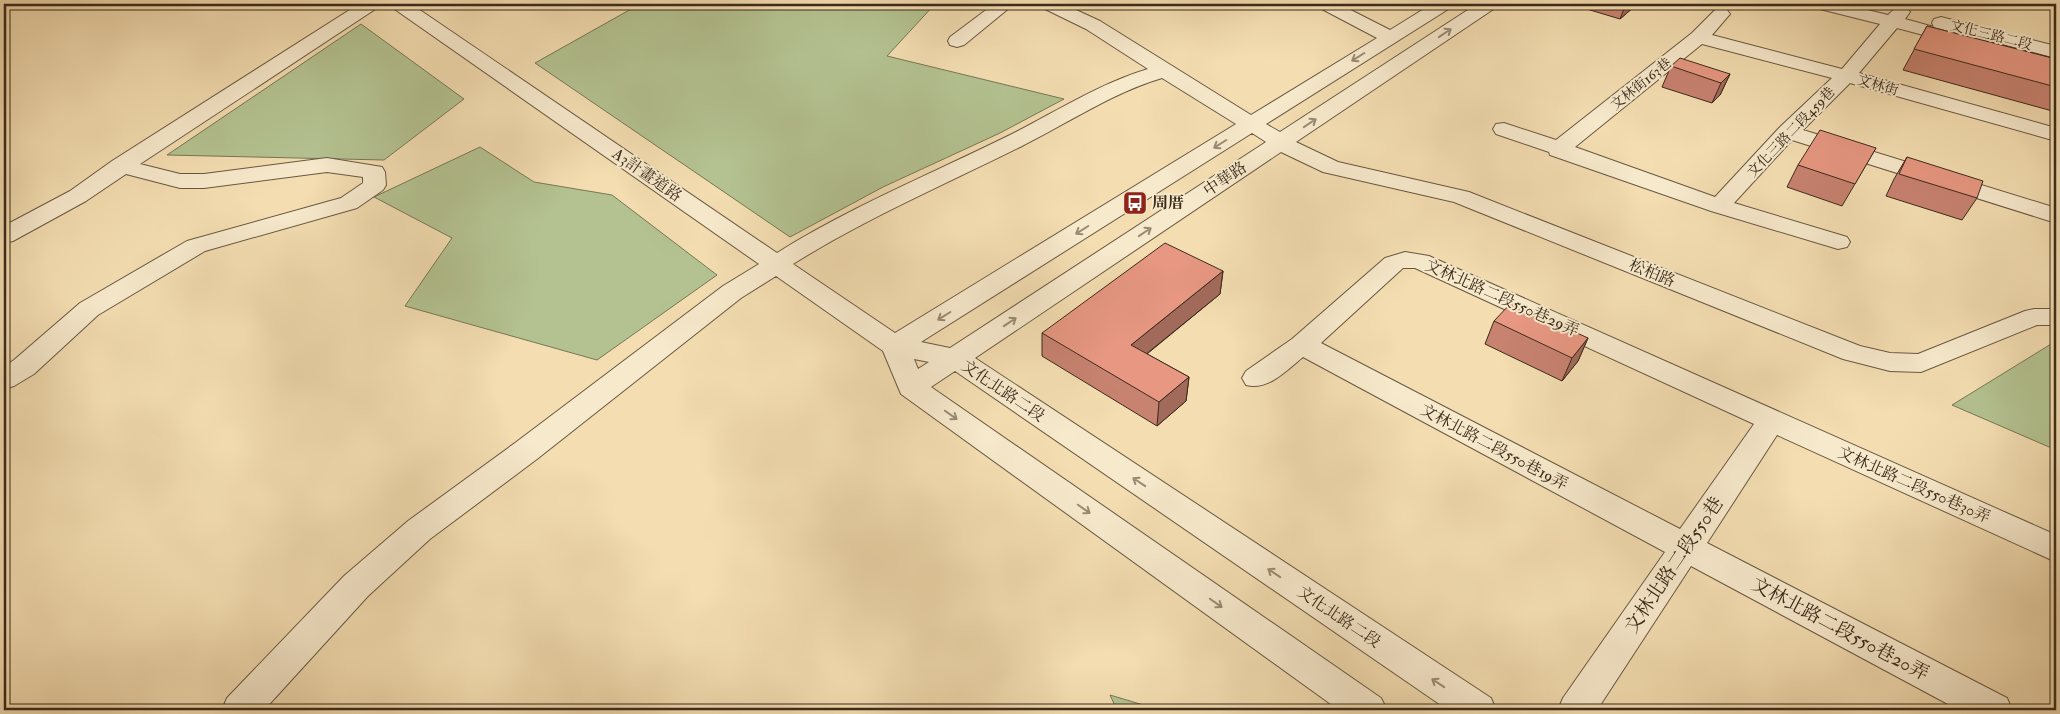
<svg xmlns="http://www.w3.org/2000/svg" width="2060" height="714" viewBox="0 0 2060 714" font-family="'IM FELL Double Pica','Noto Serif TC',serif">
<style>
.green{fill:#b4c291;stroke:#787656}
.lines{fill:none;stroke-linecap:round;stroke-linejoin:round}
.minor-casing{stroke:#695840;stroke-width:2}
.minor{fill:#f7e9cc;fill-rule:evenodd}
.wall{fill:#c78270;stroke:#3b2b1a}
.shaded-wall{fill:#a26a5b;stroke:#3b2b1a}
.building{fill:#e79782;stroke:#3b2b1a}
.oneway{stroke:#998a73}
.labels{text-anchor:middle;dominant-baseline:central;stroke-width:4;stroke-linejoin:round;paint-order:stroke}
.far-street-label{font-size:14px;fill:#3b2b1a;stroke:#f7e9cc}
.street-label{font-size:16px;fill:#3b2b1a;stroke:#f7e9cc}
.poi-label{font-size:16px;font-weight:bold;fill:#3b2b1a;stroke:#f7e9cc;text-anchor:start}
.near-street-label{font-size:19px;fill:#3b2b1a;stroke:#f7e9cc}
</style>
<rect width="100%" height="100%" fill="#f3ddb1"/>
<filter id="stains"><feTurbulence type="fractalNoise" baseFrequency=".004" numOctaves="4"/><feColorMatrix values="0 0 0 0 .2 0 0 0 0 .09 0 0 0 0 .02 0 0 0 .5 -.17"/></filter>
<radialGradient id="worn" r=".72"><stop offset=".6" stop-color="#630" stop-opacity="0"/><stop offset="1" stop-color="#630" stop-opacity=".3"/></radialGradient>
<!-- green -->
<path class="green" d="M640 4H935L887 56 1064 99 1000 133 883 187 790 237 535 63Z
M361 24 464 99 384 160 167 155Z
M480 147 534 182 612 195 717 275 597 360 405 306 452 238 374 197Z
M2056 341V450L1952 405Z
M1110 695 1160 710H1117Z"/>
<g class="lines">
<defs>
<path id="minor" d="M359 4H380L377 8 140 164 180 174H204L327 158 382 167 385 172 386 185 383 190 357 208 205 251 98 315 34 374 14 386 4 389V367L14 360 80 303 187 241 341 198 363 183V177L327 172 204 188H180L126 174 86 201 13 241 4 243V226L70 191 112 161Z
M390 4H411L777 253C850 207 931 174 1008 136 1054 113 1098 84 1148 69L1086 29 1043 8 1040 4H1063L1100 21 1251 115 1377 38 1320 8 1317 4H1339L1390 30 1432 4H1453L1450 8 1266 124 1280 132 1477 4H1498L1495 8 1296 142 1338 162 1469 192 1860 346 1890 353 1918 354 2025 311 2034 309H2056V325H2037L1921 372 1890 371 1843 359 1454 202 1323 172 1281 152 975 358 1491 698 1496 710H1448L955 371 931 387 1381 698 1387 710H1339L901 394 883 351 776 276 741 298 537 459 430 539 368 596 264 710H222L227 698 344 576 408 521 515 443 723 286 759 264 393 8ZM1162 78 1236 124 895 333 793 264C866 218 946 184 1022 146 1068 123 1112 93 1162 78ZM1252 133 1266 142 950 348 921 342ZM914 359 929 362 918 369Z
M994 4H1014L964 45 957 47 950 45 948 41 950 37Z
M1813 4H1843L1888 15C1895 8 1898 6 1907 8L1910 12 1905 19 1934 27 1932 23 1934 19 1941 17 2056 46V58L1968 35 1970 39 1968 43 1961 45 1897 28 1859 73 2056 128V141L1850 83 1803 130 2056 208V223L1792 140 1734 203 1847 237 1850 242 1847 247 1838 249 1711 211 1550 155 1549 152 1496 134 1493 129 1496 124 1504 123 1556 140 1692 33 1715 10 1721 9 1727 10 1730 14 1712 35 1842 69 1880 24 1816 8ZM1702 44 1832 78 1780 127 1715 197 1575 147Z
M1405 252 1429 256 2056 535V562L1777 435 1707 543 2007 698 2012 710H1959L1691 566 1597 710H1558L1563 698 1665 552 1303 357C1287 370 1268 391 1246 385L1242 378 1246 371 1292 339 1385 258ZM1403 268H1415L1754 424 1680 529 1321 343Z"/>
</defs>
<!-- minor casing -->
<use href="#minor" class="minor-casing"/>
<!-- minor -->
<use href="#minor" class="minor"/>
</g>
<!-- wall -->
<path class="wall" d="M1570 4H1636L1635 6 1620 19Z
M1927 26 2056 59V112L1903 70Z
M1671 66 1730 74 1720 95 1712 103 1662 87Z
M1876 148 1842 206 1787 187 1798 165Z
M1907 157 1977 198 1962 220 1886 196 1894 179Z
M1223 271 1220 294 1147 354 1189 377 1186 401 1157 426 1042 356V333Z
M1494 321 1588 338 1578 361 1562 381 1485 344Z"/>
<!-- shaded-wall -->
<path class="shaded-wall" d="M1626 4H1636L1635 6 1620 19Z
M1730 74 1720 95 1712 103 1721 83Z
M1223 271 1220 294 1129 368 1131 345Z
M1588 338 1578 361 1562 381 1572 358Z
M1189 377 1186 401 1157 426 1159 402Z"/>
<!-- building -->
<path class="building" d="M1927 26 2056 59V87L1914 49Z
M1680 58 1730 74 1721 83 1671 66Z
M1820 130 1876 148 1855 184 1798 165Z
M1907 157 1983 181 1977 198 1899 174Z
M1165 243 1223 271 1131 345 1189 377 1159 402 1042 333Z
M1511 303 1588 338 1572 358 1494 321Z"/>
<!-- one-way arrows -->
<defs><path id="oneway-shaft" d="M-6 0H5M1.5-3L5.5 0L1.5 3" fill="none" stroke-width="1.6" stroke-linecap="round" stroke-linejoin="round" transform="scale(1.25)"/></defs>
<g class="oneway">
<use href="#oneway-shaft" transform="translate(1445 33) rotate(-34)"/>
<use href="#oneway-shaft" transform="translate(1358 57) rotate(148)"/>
<use href="#oneway-shaft" transform="translate(1310 123) rotate(-34)"/>
<use href="#oneway-shaft" transform="translate(1220 144) rotate(148)"/>
<use href="#oneway-shaft" transform="translate(1082 230) rotate(148)"/>
<use href="#oneway-shaft" transform="translate(1145 232) rotate(-34)"/>
<use href="#oneway-shaft" transform="translate(944 316) rotate(148)"/>
<use href="#oneway-shaft" transform="translate(1010 322) rotate(-34)"/>
<use href="#oneway-shaft" transform="translate(951 415) rotate(35)"/>
<use href="#oneway-shaft" transform="translate(1139 482) rotate(-146)"/>
<use href="#oneway-shaft" transform="translate(1084 509) rotate(35)"/>
<use href="#oneway-shaft" transform="translate(1274 573) rotate(-146)"/>
<use href="#oneway-shaft" transform="translate(1216 603) rotate(35)"/>
<use href="#oneway-shaft" transform="translate(1438 683) rotate(-146)"/>
</g>
<!-- icons -->
<defs>
<symbol id="bus-square" viewBox="-11 -11 22 22"><rect x="-9" y="-9" width="18" height="18" rx="4" fill="#8f2418" stroke="#f7e9cc"/><path d="M-5-6H5V4H4V6H2V4H-2V6H-4V4H-5ZM-3.5-4V0h7V-4ZM-3.5 1.2v1.5H-2V1.2ZM2 1.2v1.5H3.5V1.2Z" fill="#fff"/></symbol>
</defs>
<g fill-rule="evenodd">
<use href="#bus-square" x="1121" y="189" width="28" height="28"/>
</g>
<g class="labels">
<!-- far-street labels -->
<g class="far-street-label">
<text transform="translate(1991 35) rotate(14)">文化三路二段</text>
<text transform="translate(1641 84) rotate(-39)">文林街163巷</text>
<text transform="translate(1878 85) rotate(16)">文林街</text>
<text transform="translate(1791 132) rotate(-46)">文化三路二段459巷</text>
</g>
<!-- street labels -->
<g class="street-label">
<text transform="translate(647 175) rotate(35)">A3計畫道路</text>
<text transform="translate(1225 179) rotate(-34)">中華路</text>
<text transform="translate(1652 273) rotate(22)">松柏路</text>
<text transform="translate(1502 298) rotate(24)">文林北路二段550巷29弄</text>
<text transform="translate(1003 391) rotate(34)">文化北路二段</text>
<text transform="translate(1494 447) rotate(28)">文林北路二段550巷19弄</text>
<text transform="translate(1914 485) rotate(24)">文林北路二段550巷30弄</text>
<text transform="translate(1339 617) rotate(34)">文化北路二段</text>
</g>
<!-- poi labels -->
<g class="poi-label">
<text x="1152" y="203">周厝</text>
</g>
<!-- near-street labels -->
<g class="near-street-label">
<text transform="translate(1674 565) rotate(-56)">文林北路二段550巷</text>
<text transform="translate(1840 629) rotate(28)">文林北路二段550巷20弄</text>
</g>
</g>
<!-- margin -->
<rect width="2060" height="714" fill="none" stroke="#f3ddb1" stroke-width="20"/>
<rect x="5" y="5" width="2050" height="704" fill="none" stroke="#3b2b1a" stroke-width="2.5"/>
<rect x="10" y="10" width="2040" height="694" fill="none" stroke="#3b2b1a"/>
<rect width="100%" height="100%" filter="url(#stains)"/>
<rect width="100%" height="100%" fill="url(#worn)"/>
</svg>
